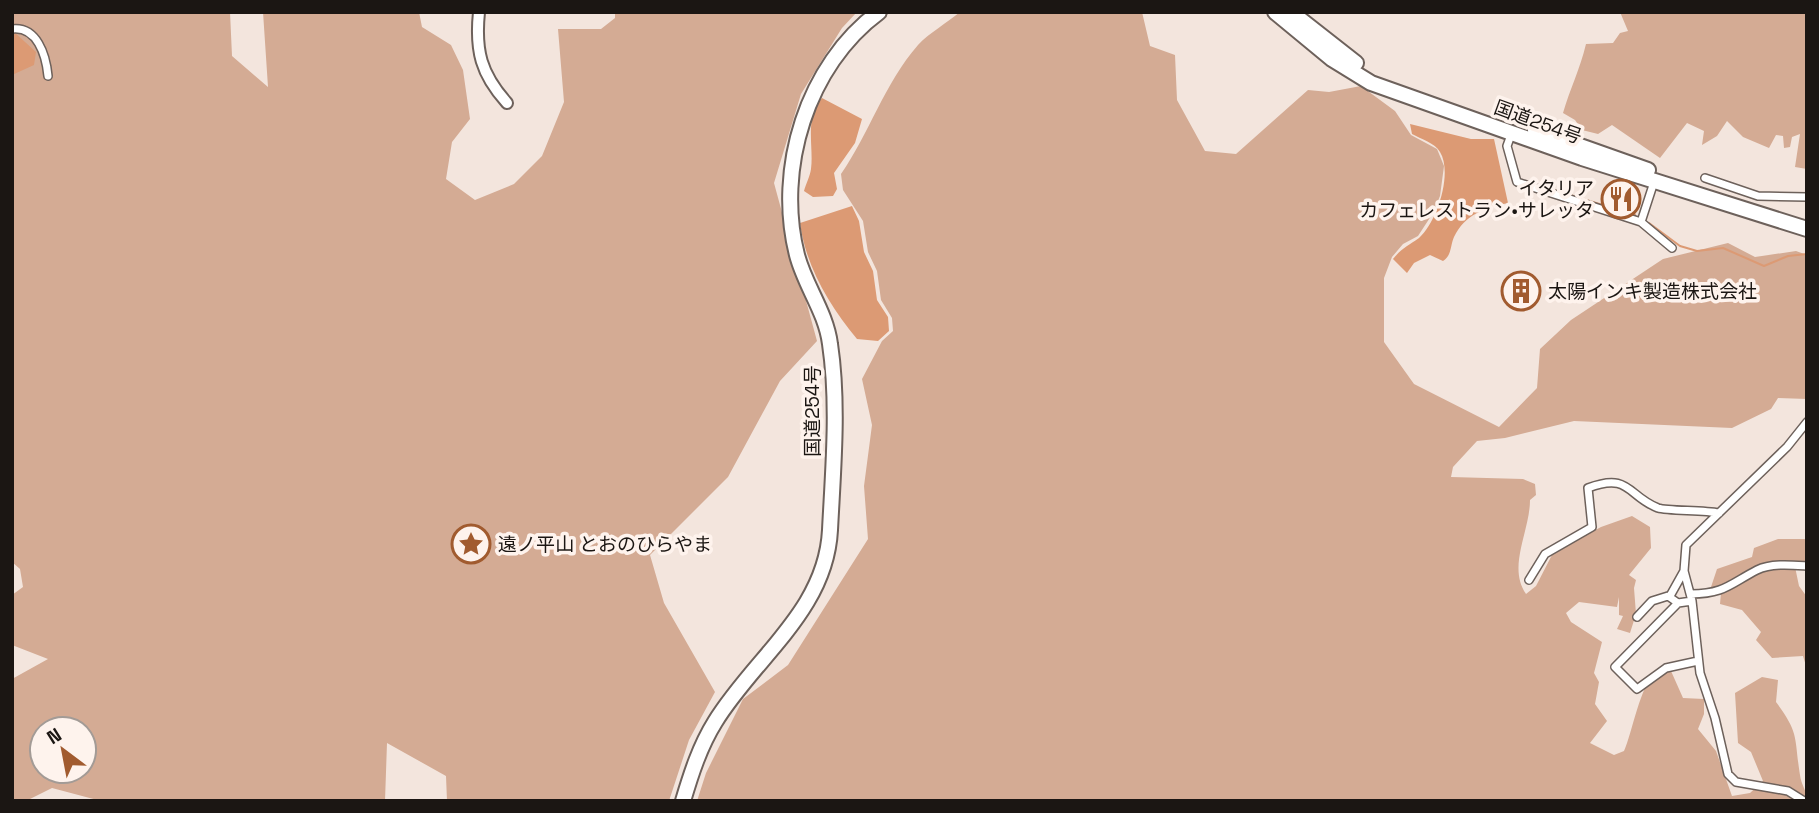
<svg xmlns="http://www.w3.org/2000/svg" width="1819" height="813" viewBox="0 0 1819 813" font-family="'Space Grotesk','Noto Sans JP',sans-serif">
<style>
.green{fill:#d4ab94;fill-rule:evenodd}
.water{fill:#dc9a74}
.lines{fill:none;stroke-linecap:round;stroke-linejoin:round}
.stream{stroke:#dc9a74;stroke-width:2}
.street-casing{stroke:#6d615b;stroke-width:10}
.secondary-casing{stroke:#6d615b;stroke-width:14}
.highway-casing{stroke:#6d615b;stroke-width:18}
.street{stroke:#fff;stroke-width:7}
.secondary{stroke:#fff;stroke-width:10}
.highway{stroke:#fff;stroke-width:14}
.labels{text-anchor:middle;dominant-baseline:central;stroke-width:7;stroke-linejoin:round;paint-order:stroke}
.street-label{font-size:19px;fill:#1b1613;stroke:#fef3ed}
.poi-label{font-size:19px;fill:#1b1613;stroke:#fef3ed;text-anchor:start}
</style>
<rect width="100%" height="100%" fill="#f3e5dd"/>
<!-- green -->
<path class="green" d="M12 12H230L232 56 268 87 263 12H419L422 27 451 45 463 70 470 119 452 142 446 179 475 200 514 184 542 156 564 102 558 29H601L615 18V12H857L842 28 801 94 774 183 817 341 780 381 728 477 650 555 664 603 715 692 689 740 669 801H447L446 776 387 743 385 801H101L52 788 26 801H12V679L48 659 12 645V595L23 587 20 569 12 562ZM42 729H84V771H42Z
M960 12H1142L1150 46 1175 55 1177 100 1205 151 1236 154 1308 90 1329 92 1361 86 1395 111 1411 135 1437 149 1444 166 1440 196 1433 213 1418 236 1403 244 1392 257 1384 278V342L1414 384 1499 427 1537 388 1540 349 1571 320 1663 259 1728 243 1755 257 1796 251 1807 255V399L1778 398 1771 409 1732 428 1574 421 1505 438 1477 441 1453 467 1451 477 1523 479 1535 484 1536 495 1530 500C1530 531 1507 567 1526 594L1536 586 1553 553 1601 527 1632 516 1650 527 1651 548 1629 575 1636 580 1634 588 1636 614 1630 633 1617 629 1623 616 1619 615V597L1617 607 1579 602 1566 613 1571 622 1602 642 1594 673 1599 682 1595 704 1607 721 1590 743 1614 755 1624 751C1632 734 1641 682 1655 675 1659 673 1666 672 1671 671L1683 698 1704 699V714L1698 729 1716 751 1732 796 1750 793 1763 781 1751 752 1738 743 1735 693 1762 677 1778 680 1776 702C1800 734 1794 738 1800 775 1801 785 1807 790 1807 801H697L706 773 743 699 788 665 868 539 864 486 872 425 862 379 882 341 893 331 892 318 881 300 877 271 868 252 863 221 843 190 841 174C869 134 884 84 918 45 929 33 947 23 960 12Z
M1620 12H1807V169L1795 167 1800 134 1792 137 1790 147 1784 148 1783 136 1776 135 1769 148 1743 137 1727 121 1717 136 1702 145 1704 131 1687 123 1660 158 1612 125 1598 134 1582 130 1575 120 1563 113C1570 89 1580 69 1586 44L1613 43 1620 33 1628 31Z
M1778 539H1807V561L1794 562 1799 586 1807 597V669L1803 656 1772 658 1756 640 1761 632 1742 610 1720 604 1721 593 1710 590 1717 569 1752 557 1754 548Z"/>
<!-- water -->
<path class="water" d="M13 31 36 52 34 65 12 75Z
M822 98 862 119 855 143 834 173 837 189 833 196 813 197 804 191C806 184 810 176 811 169 814 147 804 117 822 98Z
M1410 124 1471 139H1494L1508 203C1485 208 1465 214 1454 237 1450 246 1452 255 1443 261L1430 255 1414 263 1407 273 1393 259C1403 247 1408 246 1419 238 1437 222 1453 173 1440 152 1435 143 1421 139 1412 134Z
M852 206 859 221 864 252 873 271 877 300 888 317 889 331 878 341 857 339C829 305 806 267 800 223Z"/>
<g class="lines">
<!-- stream -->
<path class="stream" d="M1525 181 1635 215
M1649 223 1680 246 1697 251 1723 248 1764 266 1788 256 1807 254"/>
<defs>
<path id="street" d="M12 29C37 26 46 55 48 76
M1512 132 1507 146 1517 182 1641 222 1672 248
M1705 178 1758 196 1807 197
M1641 222 1654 182
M1529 580 1545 554 1592 527 1588 488C1630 472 1627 496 1658 508 1668 511 1703 510 1719 513
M1691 594C1724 594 1730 584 1757 570 1771 563 1792 565 1807 566
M1670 596 1684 571
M1692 601 1678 603 1615 667 1637 689 1666 668 1698 661
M1637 617 1652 601 1668 596 1678 603
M1804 801 1788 791 1736 782 1728 774 1715 718 1700 673 1692 601 1684 571 1686 545 1787 447 1807 422"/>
<path id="secondary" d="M479 12C475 51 481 74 507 103"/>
<path id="highway" d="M1275 12 1332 59 1371 83 1582 158 1807 229
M1291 12 1356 63
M1535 130 1648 170
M683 801C691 774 700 746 715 722 754 658 826 611 830 530 833 470 839 404 830 344 826 312 805 286 797 255 775 169 807 65 879 12"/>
</defs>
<!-- street casing -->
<use href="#street" class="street-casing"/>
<!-- secondary casing -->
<use href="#secondary" class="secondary-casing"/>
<!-- highway casing -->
<use href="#highway" class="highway-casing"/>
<!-- street -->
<use href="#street" class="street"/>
<!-- secondary -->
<use href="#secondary" class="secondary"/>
<!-- highway -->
<use href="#highway" class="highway"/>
</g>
<!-- icons -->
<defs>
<symbol id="restaurant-ring" viewBox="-11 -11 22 22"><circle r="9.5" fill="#fef3ed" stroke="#a15b2f" stroke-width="1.5"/><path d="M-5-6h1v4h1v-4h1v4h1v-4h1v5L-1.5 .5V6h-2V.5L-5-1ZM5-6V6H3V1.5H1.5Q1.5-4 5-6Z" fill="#a15b2f"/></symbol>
<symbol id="building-ring" viewBox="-11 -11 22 22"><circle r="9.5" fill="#fef3ed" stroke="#a15b2f" stroke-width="1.5"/><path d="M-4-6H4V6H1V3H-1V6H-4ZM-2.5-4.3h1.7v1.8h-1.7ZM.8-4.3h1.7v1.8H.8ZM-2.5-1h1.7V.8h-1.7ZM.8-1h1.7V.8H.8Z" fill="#a15b2f"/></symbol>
<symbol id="sight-ring" viewBox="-11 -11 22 22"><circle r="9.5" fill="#fef3ed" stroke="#a15b2f" stroke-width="1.5"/><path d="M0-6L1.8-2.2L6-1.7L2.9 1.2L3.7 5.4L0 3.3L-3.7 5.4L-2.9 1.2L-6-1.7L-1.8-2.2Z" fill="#a15b2f"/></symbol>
</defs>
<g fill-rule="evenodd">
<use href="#restaurant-ring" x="1599" y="177" width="44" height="44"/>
<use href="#building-ring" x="1499" y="269" width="44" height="44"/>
<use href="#sight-ring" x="449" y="522" width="44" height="44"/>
</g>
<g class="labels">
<!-- street labels -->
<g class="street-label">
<text transform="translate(1538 122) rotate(20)">国道254号</text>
<text transform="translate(812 411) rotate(-90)">国道254号</text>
</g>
<!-- poi labels -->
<g class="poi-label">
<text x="1594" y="188" text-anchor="end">イタリア<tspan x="1594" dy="22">カフェレストラン•サレッタ</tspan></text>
<text x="1548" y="291">太陽インキ製造株式会社</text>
<text x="498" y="544">遠ノ平山 とおのひらやま</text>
</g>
</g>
<!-- border -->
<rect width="1819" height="813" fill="none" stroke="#1b1613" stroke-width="28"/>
<!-- north arrow -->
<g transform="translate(63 750) rotate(328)"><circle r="33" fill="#fef3ed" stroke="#a39b96" stroke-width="2"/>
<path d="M0-5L12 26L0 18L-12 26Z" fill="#a15b2f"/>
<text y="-10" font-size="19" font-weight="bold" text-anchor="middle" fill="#1b1613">N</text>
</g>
</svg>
